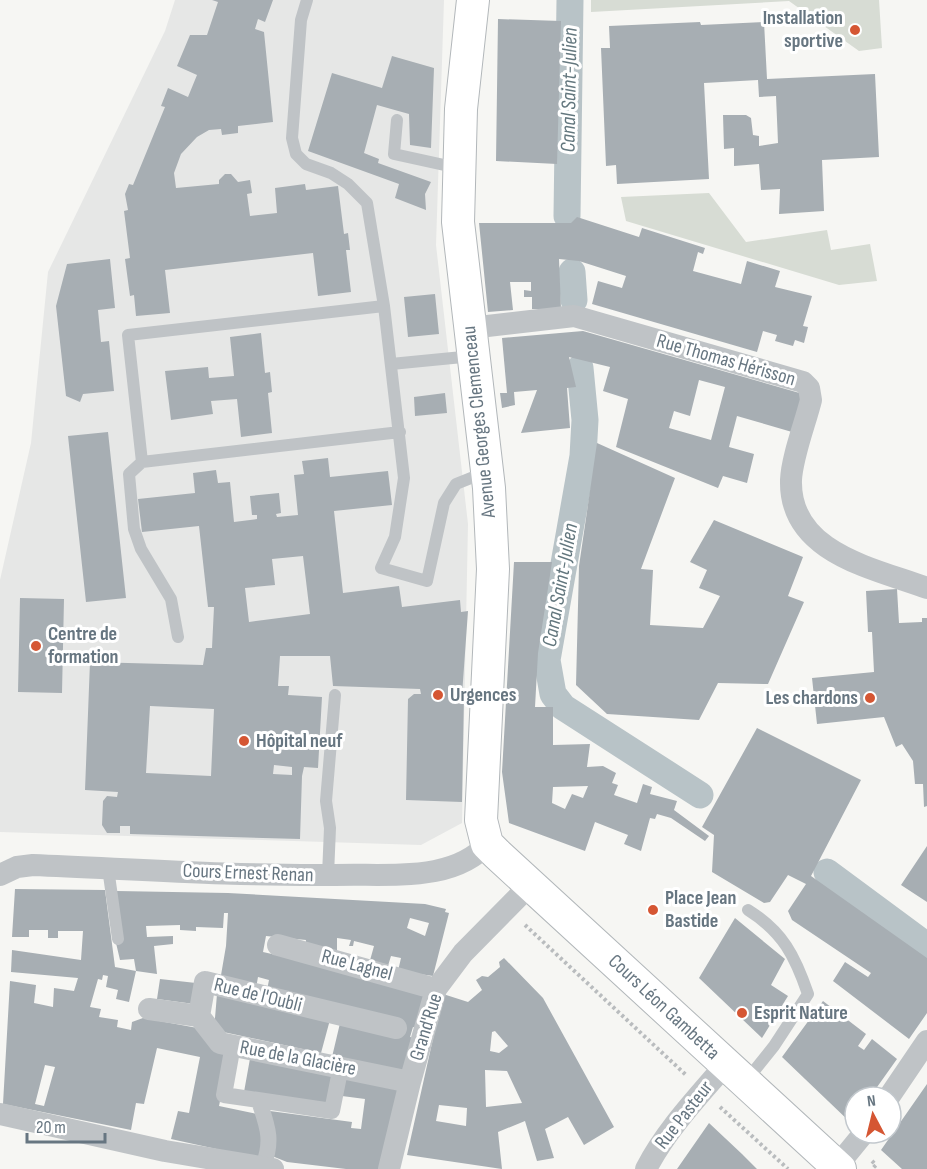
<svg xmlns="http://www.w3.org/2000/svg" width="927" height="1169" viewBox="0 0 927 1169" font-family="'Sofia Sans Condensed',sans-serif">
<style>
.built{fill:#e6e7e6}
.green{fill:#d7dcd4}
.lines{fill:none;stroke-linecap:round;stroke-linejoin:round}
.canal{stroke:#b8c3c7;stroke-width:27}
.building{fill:#a7aeb3;fill-rule:evenodd}
.secondary-casing{stroke:#b2b7ba;stroke-width:34}
.path{stroke:#b9bcbe;stroke-width:4;stroke-dasharray:3 3;stroke-linecap:butt}
.service{stroke:#bfc3c6;stroke-width:12}
.pedestrian{stroke:#bfc3c6;stroke-width:16}
.minor{stroke:#bfc3c6;stroke-width:22}
.secondary{stroke:#fff;stroke-width:32}
.poi-dot{fill:#d55633;stroke:#fff;stroke-width:2}
.labels{text-anchor:middle;dominant-baseline:central;stroke-width:6;stroke-linejoin:round;paint-order:stroke}
.poi-label{font-size:20px;font-weight:bold;fill:#677681;stroke:#fff;text-anchor:start}
.street-label{font-size:20px;fill:#677681;stroke:#fff}
.water-label{font-size:21px;font-style:italic;fill:#63777e;stroke:#fff}
</style>
<rect width="100%" height="100%" fill="#f6f6f3"/>
<!-- built -->
<path class="built" d="M175 0H444L436 245 468 524 462 823 421 845 0 832V580L31 443 48 272 165 31Z"/>
<!-- green -->
<path class="green" d="M591 0H879L882 48 859 51 789 1 591 12Z
M709 193 746 242 827 230 831 250 870 244 877 281 839 285 626 221 621 197Z"/>
<g class="lines">
<!-- canal -->
<path class="canal" d="M567 216 570 0
M572 272 574 300
M580 368 585 420 583 456 547 660 553 694 563 707 700 795
M827 872 927 946"/>
</g>
<!-- building -->
<path class="building" d="M212 0H273L265 22 258 19 255 29 264 32 273 122 238 126V133L222 135 221 129 209 130 197 137 181 154 174 173 176 188 219 184V180L225 174H231L238 182 250 180 252 193 247 194 250 216 277 213 275 188 305 184 306 190 338 186 344 234 348 233 350 250H346L351 292 318 296 313 253 165 270 170 313 136 316 134 295 130 296 125 259 130 258 124 211 128 210 125 194 129 184 133 185 165 107 161 106 168 88 188 97 197 75 177 66 190 35H207L218 2Z
M498 19 561 21 557 164 496 161Z
M700 22 701 25 764 22 767 79 875 74 879 157 822 160 824 211 779 214 780 189 761 190 759 164 734 166V148L724 149 723 115H746L751 118 753 135 759 136V146L778 143 776 96 759 97 758 80 704 83 709 179 617 184 616 165 606 166 601 48H610L609 26Z
M392 56 434 68 431 148 410 145 409 114 377 105 364 153 379 159 378 163 431 182 425 194 426 210 395 198 399 184 308 151 332 73 382 88Z
M577 217 639 237 642 228 705 248 703 254 698 252 693 271 741 284 747 261 780 271 775 287 812 296 803 326 808 327 804 343 795 340 793 346 775 341 777 335 763 331 757 352 592 304 598 281 622 288 626 276 579 261 559 259 561 309H532V297H524V290L531 291V282H510L513 310 488 312 479 223H571Z
M110 259 115 308 98 310 101 342 109 341 114 391 83 394 80 402 66 396 56 306 67 264Z
M435 294 439 334 408 337 404 297Z
M583 331 803 394 792 432 737 416 729 447 754 454 747 483 723 476 718 488 616 447 628 399 603 391 610 367 569 357 576 387 567 388 570 428 521 433 537 390 514 392 515 405 502 408 500 393H507L502 338ZM699 380 725 387 711 440 669 428 674 411 690 416Z
M261 333 265 373 270 372 272 392 268 393 272 433 241 437 237 399 211 401 213 414 171 420 165 371 208 367 209 378 234 376 230 337Z
M445 393 447 413 415 416 414 397Z
M108 432 126 598 86 602 68 436Z
M597 443 675 478 641 569 653 570 650 625 703 628 720 596 699 588 707 570 690 562 714 520 803 557 788 596 804 602 768 684 718 683 699 720 607 714 576 685 579 566Z
M328 458 330 477 388 471 392 505 334 511 343 593 399 586 402 607 460 600 461 612 468 611 462 695H464L462 802 406 800 408 699 414 694H421L420 689 333 686 330 656H280L278 686H289L288 695 322 697 318 768 304 767 302 776 300 839 130 834V826H120V833H107L102 825 103 801 107 796 117 797 118 792 85 790 90 662 203 665 206 648H212L214 607H208L199 526 142 532 138 499 195 493 193 473 216 470 218 483 230 482 234 522 257 519V515H252L250 496 279 493 281 513 276 514 277 517 298 515 294 475 304 474 302 461ZM303 556 310 614 249 622 245 588 275 585 272 559ZM150 706 214 709 211 776 146 773ZM274 765 292 767V775L273 774Z
M514 562H552L538 653 535 707H553V745L590 744 587 767 603 766 616 773 612 783 618 785 614 795 637 803 643 784 652 787 650 794 677 801 674 810 709 836 705 841 671 818 657 814 655 819 650 818 641 851 624 844 628 835 595 822 585 851 509 823 502 772ZM588 786 583 798 572 794 565 809 552 803 553 787Z
M897 589 899 623 922 622V618H927V806L924 807 923 784H915L913 761 902 744 896 747 884 717 817 724 812 678 874 672 872 632H868L866 591Z
M20 598 64 599 62 693 18 692Z
M757 728 861 780 811 876 927 958V1013L909 1039 833 981 845 962 868 977 871 973 792 920 788 911 806 884 788 875 770 902 764 903 712 872 714 835 702 827Z
M927 846V902L901 885Z
M15 889 105 890 115 967 136 971 134 959 120 960 116 943 117 891 228 893 425 904 446 909 445 912 449 913 433 976 398 971 401 958 391 956 387 969 369 964 374 946 354 941 353 946H349L351 940 337 938V957L305 949 306 940 266 936 263 952 430 990 419 1029 413 1027 410 1037 414 1038 406 1076 332 1057 341 1019 267 990 269 980 258 977 256 988 220 981 226 946 228 913H224L223 928 196 927V931L180 930V925L146 926 147 937 173 936V944L154 946 157 974 136 971 129 1002 116 999 118 990 106 987 108 976 103 975 102 980 98 979 90 1007 101 1009 99 1017 118 1020 117 1027 131 1030 132 1022 143 1018 203 1029 231 1048 219 1106 257 1114 263 1122 262 1159 171 1139 178 1111 189 1113 200 1057 157 1048 144 1104 136 1103 131 1130 3 1104 10 981 36 985 34 1003 53 1007 54 988 74 991 78 978 11 972 12 950 81 960 83 931H58V938H48V930H29V937H12ZM410 918 429 923 425 936 407 928ZM45 1065 55 1067 44 1106 35 1104Z
M735 918 785 959 771 985 788 996 762 1038 699 978Z
M504 958 543 998 614 1127 584 1145 568 1117 545 1129 554 1158 537 1161 525 1121 498 1132 502 1169 407 1155 443 994 468 1002 482 990 476 980 482 976 488 977 500 967 499 962ZM495 1031 508 1046 499 1053 490 1051 492 1032ZM485 1070 507 1071 522 1103 486 1107ZM439 1105 467 1108 466 1126 436 1121Z
M160 979 196 983 194 1004 157 999Z
M217 994 331 1016 321 1053 214 1030Z
M823 1001 866 1034 858 1046 864 1050 872 1039 897 1059 870 1097H855V1118L851 1123 782 1057Z
M251 1053 336 1070 330 1108 244 1092Z
M345 1072 402 1087 380 1169H346L287 1162 272 1156 270 1111 352 1122 351 1128 361 1129 365 1099 342 1096Z
M927 1084V1169H902L881 1150Z
M709 1123 742 1154 757 1169H677Z"/>
<g class="lines">
<defs>
<path id="secondary" d="M473 0 461 109 458 222 489 488 493 569 481 820 487 844 497 854 840 1169"/>
</defs>
<!-- secondary casing -->
<use href="#secondary" class="secondary-casing"/>
<!-- path -->
<path class="path" d="M525 925 686 1075
M720 1107 788 1169
M872 1161 876 1165 872 1169"/>
<!-- service -->
<path class="service" d="M307 0 301 20 292 138 296 154 306 164 331 173 348 184 367 203 384 306 404 478 395 537 381 568 427 581 444 503 456 484 486 472
M397 120 394 154 458 168
M384 306 128 335 142 462 400 432
M391 364 473 356
M142 462 129 474 134 529 141 549 171 599 178 637
M108 868 118 939
M328 875 330 828 326 801 335 695
M746 1081 774 1046 808 994C795 956 783 932 748 910"/>
<!-- pedestrian -->
<path class="pedestrian" d="M233 1045 224 1095 332 1111 341 1066
M259 1101C268 1128 273 1140 263 1167"/>
<!-- minor -->
<path class="minor" d="M470 328 574 316 803 382 809 388 811 400C805 424 792 457 791 480 789 553 873 568 927 588
M0 875 17 867 33 865C133 869 234 876 335 875 368 874 403 877 435 871 455 867 474 859 487 844
M278 945 436 989
M149 1009 199 1016
M199 1016 205 982 396 1028
M199 1016 220 1043 410 1082
M889 1097 927 1041
M0 1114 165 1151 273 1169
M837 1166 864 1133
M389 1169 410 1082 436 989 463 953 532 883
M646 1169C667 1129 697 1098 726 1064"/>
<!-- secondary -->
<use href="#secondary" class="secondary"/>
</g>
<!-- markers -->
<g class="poi-dot">
<circle cx="855" cy="30" r="6"/>
<circle cx="36" cy="646" r="6"/>
<circle cx="438" cy="695" r="6"/>
<circle cx="870" cy="698" r="6"/>
<circle cx="244" cy="741" r="6"/>
<circle cx="653" cy="910" r="6"/>
<circle cx="742" cy="1013" r="6"/>
</g>
<g class="labels">
<!-- poi labels -->
<g class="poi-label">
<text x="843" y="18" text-anchor="end">Installation<tspan x="843" dy="23">sportive</tspan></text>
<text x="48" y="634">Centre de<tspan x="48" dy="23">formation</tspan></text>
<text x="450" y="695">Urgences</text>
<text x="858" y="698" text-anchor="end">Les chardons</text>
<text x="256" y="741">Hôpital neuf</text>
<text x="665" y="898">Place Jean<tspan x="665" dy="23">Bastide</tspan></text>
<text x="754" y="1013">Esprit Nature</text>
</g>
<!-- street labels -->
<g class="street-label">
<text transform="translate(726 360) rotate(16)">Rue Thomas Hérisson</text>
<text transform="translate(479 422) rotate(-96)">Avenue Georges Clemenceau</text>
<text transform="translate(248 873) rotate(2)">Cours Ernest Renan</text>
<text transform="translate(357 965) rotate(15)">Rue Lagnel</text>
<text transform="translate(258 995) rotate(14)">Rue de l'Oubli</text>
<text transform="translate(664 1007) rotate(43)">Cours Léon Gambetta</text>
<text transform="translate(426 1027) rotate(-73)">Grand'Rue</text>
<text transform="translate(298 1058) rotate(11)">Rue de la Glacière</text>
<text transform="translate(684 1115) rotate(-52)">Rue Pasteur</text>
</g>
<!-- water labels -->
<g class="water-label">
<text transform="translate(569 90) rotate(-89)">Canal Saint-Julien</text>
<text transform="translate(560 585) rotate(-80)">Canal Saint-Julien</text>
</g>
</g>
<!-- north arrow -->
<g transform="translate(873 1115) rotate(353)"><circle r="28" fill="#ffffff" stroke="#c2c8cd" stroke-width="1.5"/>
<path d="M0-4.5L10 22L0 15L-10 22Z" fill="#d55633"/>
<text y="-9" font-size="16" font-weight="bold" text-anchor="middle" fill="#677681">N</text>
</g>
<!-- scale -->
<path d="M27 1133v9h78v-9" fill="none" stroke="#677681" stroke-width="3"/>
<text x="36" y="1133" font-size="18" fill="#677681" stroke="#ffffff" stroke-width="4.5" paint-order="stroke">20 m</text>
</svg>
